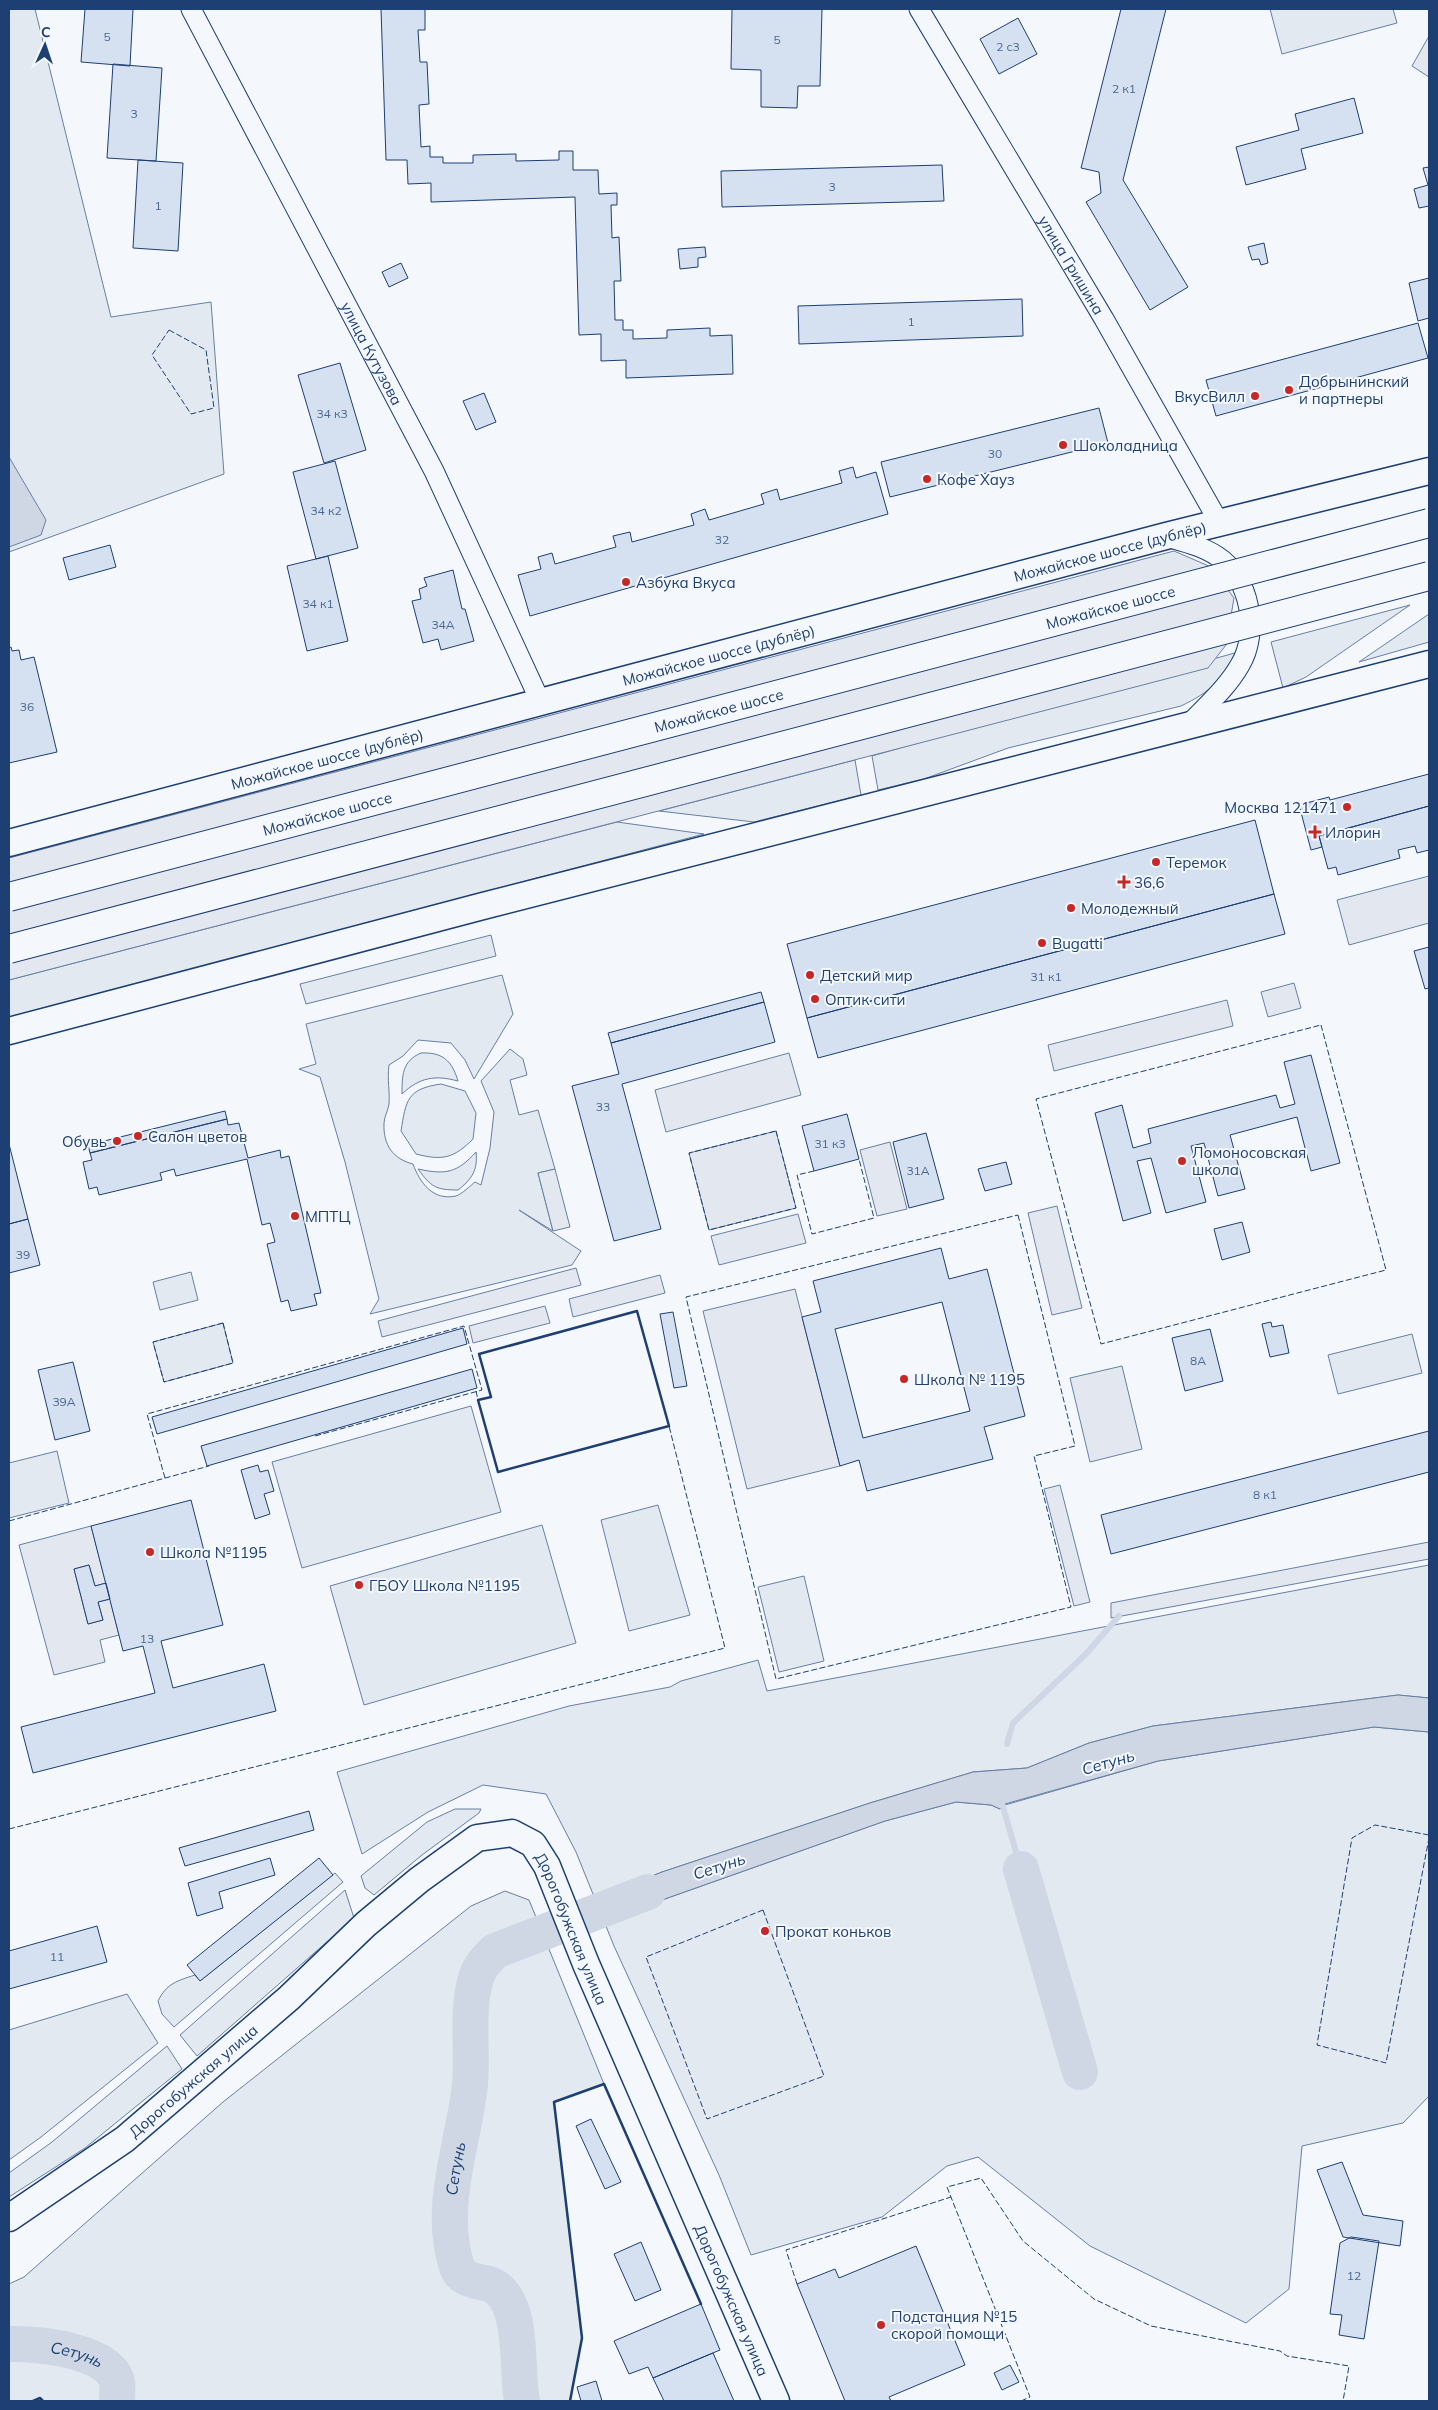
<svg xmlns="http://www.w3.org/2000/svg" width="1438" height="2410" viewBox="0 0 1438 2410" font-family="Mulish,sans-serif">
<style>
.green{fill:#e3e9f0;stroke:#687fa3}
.parking{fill:#e3e8f0;stroke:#687fa3}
.water{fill:#cfd7e4;stroke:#687fa3}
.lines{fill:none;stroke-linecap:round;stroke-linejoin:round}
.stream{stroke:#cfd7e4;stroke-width:6}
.river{stroke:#cfd7e4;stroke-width:36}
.building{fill:#d5e0f0;stroke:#1d3f73;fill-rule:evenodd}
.street-casing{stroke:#1d3f73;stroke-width:21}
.secondary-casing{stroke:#1d3f73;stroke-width:29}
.street{stroke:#f4f7fb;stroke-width:19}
.secondary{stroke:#f4f7fb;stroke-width:26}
.primary-bridge-casing{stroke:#1d3f73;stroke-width:30;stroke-linecap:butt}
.primary-bridge{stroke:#f4f7fb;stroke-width:28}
.fence{stroke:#1d3f73;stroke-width:1;stroke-dasharray:6 2.5;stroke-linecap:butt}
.wall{stroke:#1d3f73;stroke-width:2.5}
.poi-dot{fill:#c62828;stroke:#f4f7fb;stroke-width:2}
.labels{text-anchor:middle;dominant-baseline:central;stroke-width:4;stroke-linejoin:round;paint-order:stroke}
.number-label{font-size:12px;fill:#4b6792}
.street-label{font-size:15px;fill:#1d3f73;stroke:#f4f7fb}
.poi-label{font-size:15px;fill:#1d3f73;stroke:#f4f7fb;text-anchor:start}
.water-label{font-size:16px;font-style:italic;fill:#1d3f73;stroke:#f4f7fb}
</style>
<rect width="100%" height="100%" fill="#f4f7fb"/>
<!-- green -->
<path class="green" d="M9 9H35L111 317 211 302 224 474 9 552Z
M1270 9H1393L1397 23 1282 54Z
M1410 605 1306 677 1283 688 1271 642Z
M1429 614V642L1359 662Z
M1238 652C1220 681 1212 691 1181 706L1008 748 924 779 878 790 872 756Z
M855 760 861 795 754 822 659 811Z
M617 822 704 834 9 1017V980Z
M491 935 496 956 306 1004 300 984Z
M502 975 513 1014 474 1079 465 1060 451 1043 418 1040 403 1056 389 1065C387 1080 390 1091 389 1104 388 1111 384 1117 384 1123 383 1145 393 1159 413 1164 420 1183 433 1201 456 1196 462 1194 470 1186 475 1182L481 1185 490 1148 494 1112 481 1081 510 1049 523 1059 527 1075 510 1080 519 1115 538 1110 555 1169 538 1173 553 1231 519 1210 581 1251 572 1265 370 1314 379 1299 345 1162 320 1077 299 1069 316 1064 306 1024Z
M421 1053C443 1052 452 1061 458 1081 435 1075 420 1077 402 1094 402 1076 402 1061 421 1053Z
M441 1084 465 1091 476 1113 473 1139C454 1158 443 1161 416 1154L401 1131C406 1100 407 1089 441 1084Z
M476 1152C478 1170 472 1179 458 1190 436 1190 431 1187 418 1169 446 1175 457 1173 476 1152Z
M191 1272 198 1300 160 1310 153 1282Z
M223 1323 233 1363 164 1382 153 1342Z
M1412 1334 1422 1373 1338 1394 1328 1355Z
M471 1406 501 1512 302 1568 272 1462Z
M57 1451 69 1503 9 1518V1463Z
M658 1505 690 1615 629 1631 601 1520Z
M542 1525 576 1643 364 1705 330 1586Z
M1429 1565V1698L1398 1695 1153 1726 1089 1743 1027 1768 973 1772 870 1803 662 1872 596 1899 608 1925 645 1906 885 1821 956 1802 991 1805 1000 1809 1005 1805 1158 1761 1374 1727 1429 1732V2096L1403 2123 1302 2146 1289 2289 1246 2323 1090 2246 978 2157 947 2166 882 2217 751 2255 719 2175 614 1946 576 1852 546 1794 483 1785 428 1812 362 1854 337 1772 569 1706 670 1687 681 1681 758 1660 767 1691Z
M804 1576 824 1661 779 1672 758 1587Z
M455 1809H481L479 1813 422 1855 374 1895 365 1888 361 1876 427 1822Z
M335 1873 343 1882 174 2027 162 2014 158 2001C167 1983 177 1981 195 1975L200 1981Z
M345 1890 354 1918 197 2056 180 2035Z
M505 1891 529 1900 604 2084 554 2102 582 2338 570 2401H43L40 2398 33 2401H9V2284L24 2277 223 2102 471 1906Z
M127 1994 158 2043 41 2137 9 2160V2030Z
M167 2046 182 2069 85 2148 9 2197V2173L52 2142Z"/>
<!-- parking -->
<path class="parking" d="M1429 36V77L1412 66Z
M1174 551 1211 567 1234 598 1226 645 1208 668 9 980V858Z
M1429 876V923L1349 945 1337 900Z
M1294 983 1301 1008 1268 1017 1261 992Z
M1227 1000 1233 1026 1054 1071 1048 1045Z
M789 1053 801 1095 666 1132 655 1090Z
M776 1131 796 1208 709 1230 689 1153Z
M890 1142 907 1209 877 1216 860 1150Z
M555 1169 570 1227 553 1231 538 1173Z
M1057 1206 1082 1308 1052 1315 1028 1213Z
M798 1214 806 1243 719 1265 711 1236Z
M576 1268 581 1285 382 1337 378 1321Z
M660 1275 665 1293 573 1317 569 1299Z
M795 1289 840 1466 747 1489 703 1311Z
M545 1306 550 1323 473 1343 469 1326Z
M1122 1366 1142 1449 1090 1462 1070 1378Z
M1060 1485 1090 1602 1074 1606 1044 1489Z
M91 1526 106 1583 95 1586 89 1565 74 1569 88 1624 103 1620 98 1602 110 1599 119 1635 100 1640 105 1662 54 1675 19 1545Z
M1429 1542V1559L1111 1618V1603Z"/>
<!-- water -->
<path class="water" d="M9 457 46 520 41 535 9 547Z
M1398 1695 1429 1698V1732L1374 1727 1158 1761 1005 1804 1000 1809 991 1805 956 1802 885 1821 645 1906 608 1925 596 1899 662 1872 870 1803 973 1772 1027 1768 1089 1743 1153 1726Z"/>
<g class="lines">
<!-- stream -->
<path class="stream" d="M1007 1744 1013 1723 1086 1654 1119 1616
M1001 1800 1021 1869"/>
<!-- river -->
<g class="river">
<path d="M1021 1869 1080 2072"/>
<path id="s1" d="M9 2344C35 2343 110 2350 117 2382 118 2388 117 2395 117 2401"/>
<path id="s2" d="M522 2401C516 2372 524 2310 498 2289 487 2279 463 2285 457 2267 437 2207 464 2143 470 2084 473 2049 466 2012 476 1978 480 1966 486 1960 495 1951L648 1892"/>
</g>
</g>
<!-- building -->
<path class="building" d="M85 9H133L130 66 81 62Z
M381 9H425V30H418L420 62H427L429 104 419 105 421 147 430 146V157H443V163H473V155L516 154V161L559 160V151H573V170H598L599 194 617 193V205H611L612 238 619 237 621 281H614L615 320H623V330H633V339L667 338V330L710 328V336L732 335 733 374 626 378V360L601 361V334L579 335 575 197 431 202V183L408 184 407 160H386Z
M732 9H822L820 86H798L797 108 761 107V70L731 69Z
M1121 9H1166L1123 180 1188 287 1150 310 1086 202 1101 193 1099 172 1081 168Z
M1018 18 1037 54 999 74 980 39Z
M113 64 162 68 156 161 107 158Z
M1354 98 1363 133 1301 149 1306 169 1246 185 1236 147 1299 130 1295 114Z
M138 160 183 163 178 251 133 248Z
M942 165 944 201 722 207 721 171Z
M1429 167V206L1419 208 1414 189 1428 185 1423 168Z
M1264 243 1268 263 1261 265 1259 259 1252 260 1248 247Z
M705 247 706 257 698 258V267L680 269 678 249Z
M401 263 408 278 389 287 382 272Z
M1429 278V318L1418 321 1409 283Z
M1022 299 1023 336 799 344 798 306Z
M1418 323 1428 358 1216 416 1206 380Z
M340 363 366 450 324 463 298 375Z
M484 393 496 422 476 430 463 401Z
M1099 408 1108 443 890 497 881 462Z
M335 461 358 548 316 559 293 472Z
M853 467 856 478 876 472 888 514 530 616 518 575 541 569 538 557 552 553 555 564 616 547 613 536 630 532 632 542 694 525 691 514 705 509 709 520 764 504 761 494 777 489 780 500 842 483 839 471Z
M110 545 116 567 69 580 63 558Z
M328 556 348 641 307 651 287 566Z
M453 570 462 609H465L474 641 441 650 438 639 423 643 412 601 421 599 419 589 427 586 424 578Z
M11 647 12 651 19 650 21 660 34 657 57 752 9 763V648Z
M1429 774V806L1319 836 1322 847 1311 850 1299 805 1329 797 1330 800Z
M1429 806V850L1417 853 1415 846 1398 850 1400 858 1338 875 1336 867 1328 869 1319 836Z
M1255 820 1274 894 807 1018 787 944Z
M1274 894 1285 934 818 1058 807 1018Z
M1429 947V988L1425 989 1414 951Z
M761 992 764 1002 611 1043 608 1033Z
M764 1002 775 1042 622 1084 661 1229 614 1241 572 1086 619 1074 611 1043Z
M1311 1055 1340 1163 1311 1171 1297 1117 1230 1135 1245 1189 1218 1196 1204 1143 1191 1146 1206 1202 1166 1213 1151 1158 1137 1161 1151 1213 1123 1221 1095 1113 1122 1105 1133 1148 1151 1143 1148 1129 1276 1095 1280 1108 1295 1104 1284 1062Z
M225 1111 227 1119 90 1153 88 1145Z
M847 1114 859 1159 814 1171 802 1126Z
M227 1119 228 1125 239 1123 248 1158 280 1150 281 1158 289 1156 321 1293 314 1294 317 1305 291 1311 288 1300 281 1302 267 1244 275 1242 270 1223 262 1225 247 1159 176 1176 174 1169 160 1173 162 1180 99 1195 97 1187 89 1189 83 1162 92 1160 90 1153Z
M926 1133 944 1199 909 1208 893 1142Z
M9 1144 28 1219 9 1224Z
M1006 1162 1012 1184 985 1191 978 1169Z
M28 1219 40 1265 9 1273V1224Z
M1242 1222 1250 1252 1222 1260 1214 1229Z
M941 1248 949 1279 987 1269 1025 1416 984 1427 993 1459 867 1491 859 1460 840 1466 802 1317 821 1312 813 1281ZM942 1302 970 1411 863 1438 835 1329Z
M673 1312 687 1386 674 1388 660 1314Z
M1271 1322 1272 1327 1283 1325 1289 1353 1270 1357 1262 1324Z
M463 1328 467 1344 157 1434 152 1417Z
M1210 1329 1223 1381 1185 1391 1172 1338Z
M73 1362 90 1431 55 1440 38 1370Z
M472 1369 477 1388 207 1466 201 1446Z
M1429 1431V1472L1111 1554 1101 1515Z
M258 1465 260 1472 268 1470 274 1491 264 1494 270 1514 255 1519 241 1470Z
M191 1500 223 1625 161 1641 173 1688 264 1664 276 1711 33 1773 21 1727 155 1693 143 1646 123 1651 91 1526Z
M89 1565 95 1586 106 1583 110 1599 98 1602 103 1620 88 1624 74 1569Z
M309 1811 314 1830 185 1866 179 1848Z
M270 1858 275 1875 219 1892 223 1908 197 1916 188 1883Z
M319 1858 333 1875 200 1981 187 1965Z
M97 1926 107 1962 9 1989V1951Z
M591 2119 621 2182 605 2189 576 2126Z
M1342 2162 1363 2215 1403 2221 1400 2246 1343 2237 1317 2170Z
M1351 2237 1379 2241 1364 2339 1339 2335 1342 2315 1330 2314 1340 2243Z
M641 2242 661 2290 635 2301 614 2254Z
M916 2246 965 2365 889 2397 891 2401H845L797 2284 835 2269 839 2278Z
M701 2304 720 2350 653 2378 648 2367 629 2374 614 2341Z
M713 2353 734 2401H664L653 2378Z
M1010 2365 1019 2382 1002 2390 994 2373Z
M596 2381 602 2401H581L577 2387Z"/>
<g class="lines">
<defs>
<g id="street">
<path id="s3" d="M191 9 434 471 541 703"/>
<path id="s4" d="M919 9 1104 319 1220 524"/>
<path d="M1167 537C1184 542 1202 546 1217 556 1250 577 1260 632 1240 665 1227 688 1206 706 1188 725"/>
</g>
<g id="secondary">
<path id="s5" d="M9 843 1166 536 1429 471"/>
<path d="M9 1031 483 906 1429 664"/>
<path id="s6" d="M9 2218 125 2139 289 1998 366 1924 419 1880 477 1838 512 1833 533 1844 547 1866 586 1964 776 2401"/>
</g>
</defs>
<!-- street casing -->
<use href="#street" class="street-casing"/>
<!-- secondary casing -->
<use href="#secondary" class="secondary-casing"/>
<!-- street -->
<use href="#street" class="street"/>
<!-- secondary -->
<use href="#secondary" class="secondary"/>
<defs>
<g id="primary-bridge">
<path id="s7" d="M9 897 1429 523"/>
<path d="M9 949 1429 576"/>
</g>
</defs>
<!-- primary-bridge casing -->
<use href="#primary-bridge" class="primary-bridge-casing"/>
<!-- primary-bridge -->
<use href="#primary-bridge" class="primary-bridge"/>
<!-- fence -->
<path class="fence" d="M169 330 206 350 214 408 191 414 152 355Z
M1321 1025 1386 1270 1101 1344 1036 1099Z
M776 1131 796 1208 709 1230 689 1153Z
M814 1171 797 1175 812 1234 874 1218 859 1159
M1018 1215 1075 1446 1034 1456 1071 1607 776 1679 686 1297Z
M223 1323 233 1363 164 1382 153 1342Z
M476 1391 478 1400
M165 1478 147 1414 464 1326 482 1390 315 1436
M9 1521 209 1466
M9 1829 725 1648 669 1426
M1429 1835 1375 1825 1352 1838 1317 2045 1386 2063 1429 1838
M763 1910 824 2076 707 2119 646 1957Z
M797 2284 786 2250 951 2197
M1021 2401 1030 2397 947 2187 981 2178 1023 2241 1094 2299 1151 2326 1280 2351 1287 2356 1349 2366 1343 2401"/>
<!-- wall -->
<path class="wall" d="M637 1311 669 1426 498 1472 478 1400 491 1397 479 1354Z
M33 2401 40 2398 43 2401
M570 2401 582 2338 554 2102 604 2084 701 2304"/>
</g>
<!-- markers -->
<g class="poi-dot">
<circle cx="1289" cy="390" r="5"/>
<circle cx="1255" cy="396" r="5"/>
<circle cx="1063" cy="445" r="5"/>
<circle cx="927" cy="479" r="5"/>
<circle cx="626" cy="582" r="5"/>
<circle cx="1347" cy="807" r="5"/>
<path d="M1312.5 824.5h5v5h5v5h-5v5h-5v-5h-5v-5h5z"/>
<circle cx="1156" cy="862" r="5"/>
<path d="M1121.5 874.5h5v5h5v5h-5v5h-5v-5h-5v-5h5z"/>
<circle cx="1071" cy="908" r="5"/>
<circle cx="1042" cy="943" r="5"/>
<circle cx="810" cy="975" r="5"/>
<circle cx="815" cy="999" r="5"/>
<circle cx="138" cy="1136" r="5"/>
<circle cx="117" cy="1141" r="5"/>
<circle cx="1182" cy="1161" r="5"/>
<circle cx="295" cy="1216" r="5"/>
<circle cx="904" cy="1379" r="5"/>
<circle cx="150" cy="1552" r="5"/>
<circle cx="359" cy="1585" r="5"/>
<circle cx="765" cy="1931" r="5"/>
<circle cx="881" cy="2325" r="5"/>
</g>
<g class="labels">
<!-- number labels -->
<g class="number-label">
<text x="107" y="36">5</text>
<text x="777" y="39">5</text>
<text x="1008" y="46">2 с3</text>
<text x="1124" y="88">2 к1</text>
<text x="134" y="113">3</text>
<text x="832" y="186">3</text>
<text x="158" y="205">1</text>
<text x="911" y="321">1</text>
<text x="332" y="413">34 к3</text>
<text x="995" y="453">30</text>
<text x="326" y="510">34 к2</text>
<text x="722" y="539">32</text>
<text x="318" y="603">34 к1</text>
<text x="443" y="624">34А</text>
<text x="27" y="706">36</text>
<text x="1046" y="976">31 к1</text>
<text x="603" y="1106">33</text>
<text x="830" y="1143">31 к3</text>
<text x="918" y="1170">31А</text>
<text x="23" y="1254">39</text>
<text x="1198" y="1360">8А</text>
<text x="64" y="1401">39А</text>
<text x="1265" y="1494">8 к1</text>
<text x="147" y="1638">13</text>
<text x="57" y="1956">11</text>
<text x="1354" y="2275">12</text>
</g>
<!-- street labels -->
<g class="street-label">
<text stroke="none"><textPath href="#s4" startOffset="298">улица Гришина</textPath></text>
<text stroke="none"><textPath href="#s3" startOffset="389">улица Кутузова</textPath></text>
<text stroke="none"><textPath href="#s5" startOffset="1139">Можайское шоссе (дублёр)</textPath></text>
<text stroke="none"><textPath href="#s7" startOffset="1139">Можайское шоссе</textPath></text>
<text stroke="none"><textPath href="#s5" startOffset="734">Можайское шоссе (дублёр)</textPath></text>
<text stroke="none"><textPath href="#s7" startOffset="734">Можайское шоссе</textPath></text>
<text stroke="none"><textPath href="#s5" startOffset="329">Можайское шоссе (дублёр)</textPath></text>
<text stroke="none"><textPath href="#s7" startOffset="329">Можайское шоссе</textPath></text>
<text stroke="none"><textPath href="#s6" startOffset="756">Дорогобужская улица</textPath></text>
<text stroke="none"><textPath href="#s6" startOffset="230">Дорогобужская улица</textPath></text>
<text stroke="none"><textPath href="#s6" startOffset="1161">Дорогобужская улица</textPath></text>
</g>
<!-- poi labels -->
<g class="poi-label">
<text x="1299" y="381">Добрынинский<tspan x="1299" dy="17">и партнеры</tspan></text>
<text x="1245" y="396" text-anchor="end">ВкусВилл</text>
<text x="1073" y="445">Шоколадница</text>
<text x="937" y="479">Кофе Хауз</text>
<text x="636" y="582">Азбука Вкуса</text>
<text x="1337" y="807" text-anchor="end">Москва 121471</text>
<text x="1325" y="832">Илорин</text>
<text x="1166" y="862">Теремок</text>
<text x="1134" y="882">36,6</text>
<text x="1081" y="908">Молодежный</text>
<text x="1052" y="943">Bugatti</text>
<text x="820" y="975">Детский мир</text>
<text x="825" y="999">Оптик сити</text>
<text x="148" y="1136">Салон цветов</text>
<text x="107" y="1141" text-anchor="end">Обувь</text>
<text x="1192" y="1152">Ломоносовская<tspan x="1192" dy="17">школа</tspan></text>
<text x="305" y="1216">МПТЦ</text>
<text x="914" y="1379">Школа № 1195</text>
<text x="160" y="1552">Школа №1195</text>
<text x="369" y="1585">ГБОУ Школа №1195</text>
<text x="775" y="1931">Прокат коньков</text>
<text x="891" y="2316">Подстанция №15<tspan x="891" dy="17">скорой помощи</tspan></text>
</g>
<!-- water labels -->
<g class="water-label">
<text transform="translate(1108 1762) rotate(-16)">Сетунь</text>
<text transform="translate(719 1866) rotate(-18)">Сетунь</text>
<text stroke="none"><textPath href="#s2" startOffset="265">Сетунь</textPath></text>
<text stroke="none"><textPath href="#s1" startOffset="69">Сетунь</textPath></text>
</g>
</g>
<!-- border -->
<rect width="1438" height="2410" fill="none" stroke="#1d3f73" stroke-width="20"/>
<!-- north arrow -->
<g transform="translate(45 45) rotate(3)" stroke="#f4f7fb" stroke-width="4" paint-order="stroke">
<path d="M0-4L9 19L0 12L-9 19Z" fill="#1d3f73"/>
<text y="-8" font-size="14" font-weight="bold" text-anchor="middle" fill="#1d3f73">С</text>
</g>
</svg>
